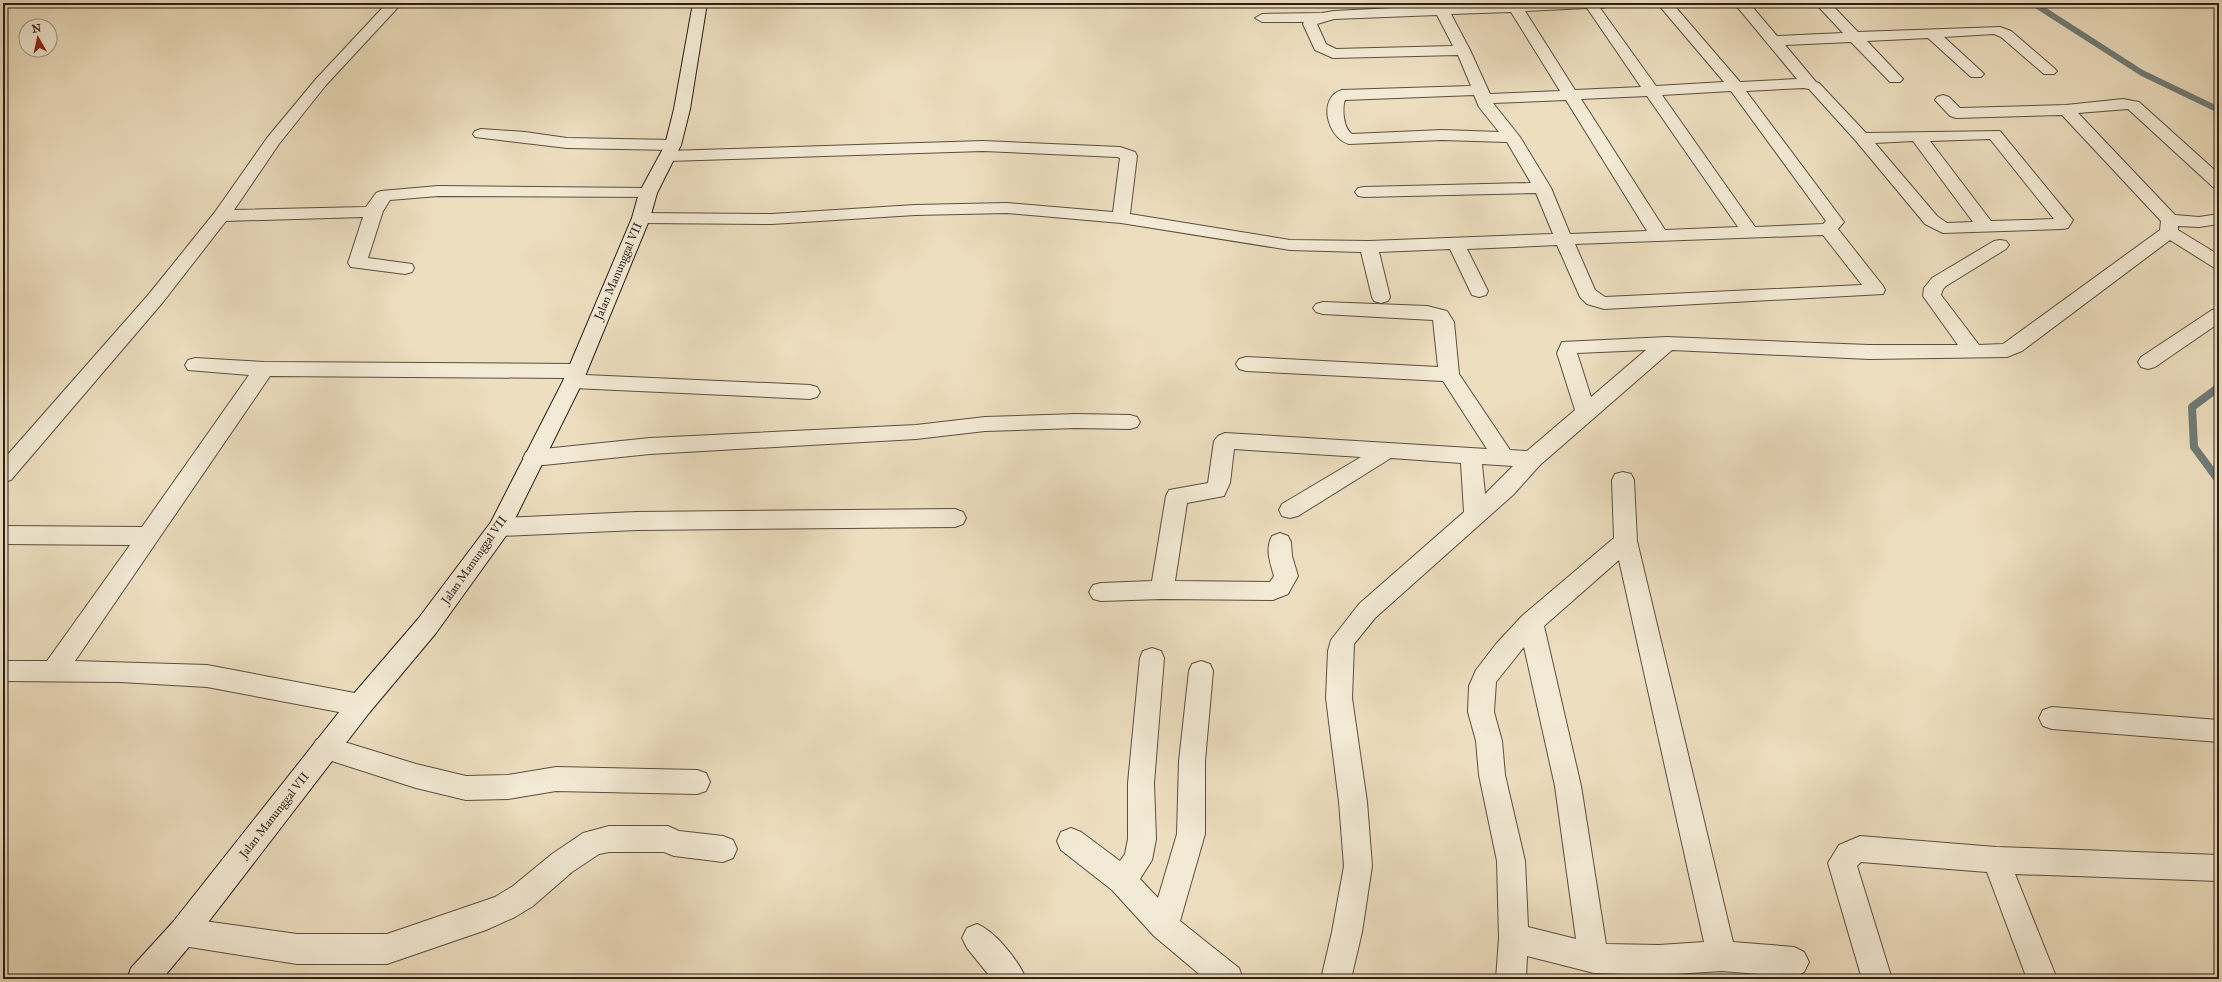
<svg xmlns="http://www.w3.org/2000/svg" width="2222" height="982" viewBox="0 0 2222 982" font-family="'IM FELL Great Primer',serif">
<style>
.lines{fill:none;stroke-linecap:round;stroke-linejoin:round}
.stream-far1{stroke:#6f7d79;stroke-width:6}
.stream{stroke:#6f7d79;stroke-width:8}
.street-casing{stroke:#5c4f42;stroke-width:2}
.secondary-casing{stroke:#2c1f18;stroke-width:2}
.street{fill:#f3ead5;fill-rule:evenodd}
.secondary{fill:#f3ead5;fill-rule:evenodd}
.labels{text-anchor:middle;dominant-baseline:central;stroke-width:3;stroke-linejoin:round;paint-order:stroke}
.street-label{font-size:12px;fill:#2c1f18;stroke:#f3ead5}
</style>
<rect width="100%" height="100%" fill="#eddebf"/>
<filter id="stains"><feTurbulence type="fractalNoise" baseFrequency=".005" numOctaves="4"/><feColorMatrix values="0 0 0 0 .2 0 0 0 0 .09 0 0 0 0 .02 0 0 0 .5 -.17"/></filter>
<radialGradient id="worn" r=".72"><stop offset=".6" stop-color="#630" stop-opacity="0"/><stop offset="1" stop-color="#630" stop-opacity=".3"/></radialGradient>
<g class="lines">
<!-- stream-far1 -->
<path class="stream-far1" d="M2033 3 2142 73 2219 110"/>
<!-- stream -->
<path class="stream" d="M2219 387 2192 407 2194 447 2219 481"/>
<defs>
<path id="street" d="M387 3H402L326 85 279 144 234 210 366 207 376 193 381 191 438 186 648 188 654 189 657 193 654 197 438 196 390 200 383 211 368 258 412 264 414 268 412 272 405 274 351 267 348 263 363 217 226 221 163 302 11 480 3 482V460L149 294 215 212 267 138 316 79Z
M1431 3H1445L1447 6 1506 3H1616L1614 6 1600 8 1656 86 1724 82 1657 3H1672L1740 82 1797 79 1734 3H1749L1777 36 1843 33 1815 3H1830L1858 32 2000 27 2011 31 2054 68 2057 71 2054 74H2044L2001 37 1994 34 1944 37 1981 71 1984 74 1981 77H1971L1928 38 1867 41 1903 79 1900 82H1890L1851 42 1785 45 1816 82 1819 83 1866 133 2000 131 2073 220 2068 228 2062 229 1943 233 1925 224 1856 141 1809 89 1804 88 1746 91 1844 222 1838 229 1883 286 1885 290 1883 294 1604 309 1587 304 1580 297 1557 245 1467 249 1488 291 1486 295 1479 297 1472 295 1470 291 1450 249 1379 252 1390 297 1388 301 1381 303 1374 301 1372 297 1361 252 1290 250 1121 223 1007 213 915 215 772 224 641 223 635 222 632 218 635 214 641 213 772 214 915 205 1007 203 1113 212 1120 158 1117 157 983 151 668 161 662 160 660 156 662 152 668 151 983 141 1120 147 1135 152 1137 156 1130 214 1290 240 1369 241 1553 234 1536 193 1364 197 1358 196 1355 192 1358 188 1364 187 1531 183 1507 142 1442 140 1349 144C1327 138 1317 97 1342 90L1471 86 1458 55 1333 58 1315 50 1303 24 1304 22H1262L1255 18 1262 14 1322 13 1334 11 1433 6ZM1587 8 1641 87 1575 90 1525 11ZM1511 12 1560 91 1490 94 1470 50 1451 14ZM1437 15 1453 46 1336 49 1326 44 1317 24 1334 19ZM1731 91 1826 221 1823 224 1755 227 1662 95ZM1474 95 1479 107 1499 132 1442 130 1352 134C1343 128 1342 108 1345 100ZM1647 96 1738 227 1665 230 1581 99ZM1566 100 1647 231 1570 234 1551 188 1520 137 1493 103ZM1990 139 2054 219 1991 221 1930 141ZM1913 141 1973 222 1947 223 1937 216 1875 143ZM1823 235 1862 285 1605 297 1595 290 1575 244Z
M1943 95 1949 97 1960 108 2066 105 2123 99 2139 102 2219 174V188L2213 187 2128 109 2078 113 2175 215 2199 217 2219 214V224L2199 227 2178 226V230L2219 255V269L2213 267 2170 240 2022 351 2007 357 1869 359 1672 350 1540 465 1514 494 1375 618 1354 644 1352 698 1367 802 1372 866 1362 932 1351 979H1321L1332 932 1344 866 1339 802 1326 698 1328 651 1331 640 1359 604 1464 512 1461 463 1391 458 1298 516 1290 518 1282 516 1279 510 1282 504 1361 457 1234 449 1230 483 1224 496 1187 503 1175 581 1270 582 1274 576C1270 562 1265 549 1272 536L1280 533 1288 536 1291 542 1292 556 1298 576 1288 594 1273 600 1162 599 1101 601 1093 599 1089 592 1093 585 1101 583 1152 581 1166 496 1169 490 1208 483 1214 441 1218 436 1225 433 1487 449 1443 381 1246 371 1239 369 1236 364 1239 359 1246 357 1438 367 1433 320 1323 314 1316 312 1313 308 1316 304 1323 302 1427 306 1447 311 1454 322 1459 374 1510 450 1527 451 1575 410 1557 353 1562 342 1667 337 1869 345H1958L1923 296 1924 288 1932 278 1994 241 2000 240 2006 241 2009 245 2006 249 1946 286 1943 289 1941 295 1979 345 2003 344 2160 230 2161 221 2062 115 1956 118 1950 116 1935 100 1937 97ZM1646 350 1591 397 1577 353ZM1482 464 1513 466 1485 494Z
M481 129 525 132 567 138 673 140 679 142 681 145 679 148 673 150 567 148 475 137 473 134 475 131Z
M2219 308V323L2155 367 2148 369 2141 367 2138 362 2141 357 2212 310Z
M195 358 264 362 577 364 584 366 587 371 585 375 810 385 817 387 820 392 817 397 810 399 573 388 566 386 563 381 565 378 270 376 75 661 207 665 360 694 369 697 373 705 369 713 360 716 207 687 120 682 3 681V661H47L130 545 3 544V526L142 527 249 375 188 370 185 365 188 360Z
M1076 414 1130 415 1137 417 1140 422 1137 427 1130 429 1076 428 985 431 916 439 650 454 534 466 526 464 523 458 526 452 534 450 650 438 916 425 985 417Z
M1623 472 1631 474 1634 480 1637 541 1733 942 1794 947 1804 952 1809 962 1804 972 1794 977 1722 971 1659 975 1594 973 1527 956 1526 979H1496L1499 938 1497 861 1479 775 1476 741 1468 712 1469 686 1476 670 1496 644 1522 616 1614 538 1612 480 1615 474ZM1619 560 1704 942 1659 945 1606 944 1581 786 1544 626ZM1524 647 1555 786 1576 939 1528 927 1525 861 1505 775 1502 741 1494 712 1496 682Z
M955 509 963 512 966 518 963 524 955 527 637 530 500 536 492 533 489 527 492 521 500 518 637 512Z
M1152 648 1161 651 1164 658 1154 783 1156 839 1152 860 1140 879 1158 898 1177 834 1179 761 1189 671 1192 664 1201 661 1210 664 1213 671 1205 761V834L1180 921 1239 968 1243 979H1205L1154 936 1112 890 1061 850 1057 841 1061 832 1071 828 1081 832 1120 861 1125 854 1128 839V783L1140 658 1143 651Z
M2052 707 2219 720V742L2052 729 2043 726 2039 718 2043 710Z
M325 736 416 764 466 776 508 775 556 767 697 770 706 773 710 782 706 791 697 794 556 791 508 799 466 800 416 788 316 756 312 748 316 740Z
M609 826H668L679 831 723 836 733 840 737 849 733 858 723 862 674 856 664 852H609L599 854 572 872 533 906 515 917 486 930 387 964H297L183 946 173 942 168 932 173 922 183 918 297 934H387L495 897 513 886 552 854 583 833Z
M1860 836 1996 847 2219 855V881L2015 874 2057 979H2027L1987 872 1861 862 1857 866 1892 979H1862L1828 863 1839 845Z
M977 924C995 931 1019 961 1026 979H992L967 948 962 938 967 928Z"/>
<path id="secondary" d="M693 3H707L690 109 681 145 657 193 650 218 583 381 508 533 436 633 369 713 193 942 162 979H127L131 968 173 922 351 697 418 619 491 522 563 381 632 218 639 193 665 145 674 109Z"/>
</defs>
<!-- street casing -->
<use href="#street" class="street-casing"/>
<!-- secondary casing -->
<use href="#secondary" class="secondary-casing"/>
<!-- street -->
<use href="#street" class="street"/>
<!-- secondary -->
<use href="#secondary" class="secondary"/>
</g>
<g class="labels">
<!-- street labels -->
<g class="street-label">
<text transform="translate(618 271) rotate(-67)">Jalan Manunggal VII</text>
<text transform="translate(474 560) rotate(-55)">Jalan Manunggal VII</text>
<text transform="translate(274 815) rotate(-52)">Jalan Manunggal VII</text>
</g>
</g>
<!-- margin -->
<rect width="2222" height="982" fill="none" stroke="#eddebf" stroke-width="16"/>
<rect x="4" y="4" width="2214" height="974" fill="none" stroke="#2c1f18" stroke-width="2"/>
<rect x="8" y="8" width="2206" height="966" fill="none" stroke="#2c1f18"/>
<!-- north arrow -->
<g transform="translate(38 38) rotate(351)"><circle r="19" fill="#f3ead5" stroke="#a39989"/>
<path d="M0-3L7 15L0 10L-7 15Z" fill="#8f2418"/>
<text y="-6" font-size="11" font-weight="bold" text-anchor="middle" fill="#2c1f18">N</text>
</g>
<rect width="100%" height="100%" filter="url(#stains)"/>
<rect width="100%" height="100%" fill="url(#worn)"/>
</svg>
